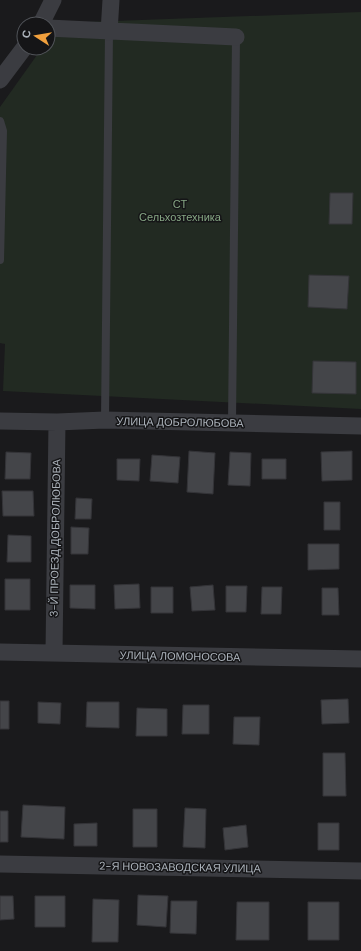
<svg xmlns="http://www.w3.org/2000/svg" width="361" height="951" viewBox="0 0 361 951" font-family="'DM Sans',sans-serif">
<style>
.green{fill:#222a22}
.building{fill:#444549;stroke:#343438}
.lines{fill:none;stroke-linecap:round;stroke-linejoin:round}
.lane{stroke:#3b3c41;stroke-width:8}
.street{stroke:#3b3c41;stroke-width:17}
.labels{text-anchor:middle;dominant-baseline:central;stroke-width:3;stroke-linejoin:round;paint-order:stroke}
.park-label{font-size:11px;fill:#86a684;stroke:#151517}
.street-label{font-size:11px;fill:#acb3bb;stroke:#151517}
</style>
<rect width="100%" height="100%" fill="#1a1a1c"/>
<!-- green -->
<path class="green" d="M361 12V409L3 391 5 344 0 343V107L42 48H48V40L60 23Z"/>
<!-- building -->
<path class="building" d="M330 193H353L352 224H329Z
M309 275 349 276 347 309 308 307Z
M313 361 356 362V394L312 393Z
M189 451 215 453 213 494 187 492Z
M352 451V480L322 481 321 452Z
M6 452 31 453 30 479H5Z
M230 452 251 453 250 486 228 485Z
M152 455 180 457 178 483 150 481Z
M117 459H140L139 481 117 480Z
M262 459H286V479H262Z
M2 491H33L34 516H3Z
M76 498 92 499 91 519H75Z
M324 502H340V530H324Z
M71 527 89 528 88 554H71Z
M8 535 31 536V562H7Z
M308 544H339V569L308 570Z
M5 579H30V610H5Z
M139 584 140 608 115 609 114 585Z
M70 585H95V609L70 608Z
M213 585 215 610 192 611 190 587Z
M226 586H247L246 612H226Z
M151 587H173V613H151Z
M262 587H282L281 614H261Z
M322 588H338L339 615H322Z
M348 699 349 723 322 724 321 700Z
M0 701H9V729H0Z
M38 702 61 703 60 724 38 723Z
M87 702H119V728L86 727Z
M183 705H209V734H182Z
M137 708 167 709V736H136Z
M234 717H260L259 745 233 744Z
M323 753H345L346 796H323Z
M23 805 65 807 64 839 21 837Z
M185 808 206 809 205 848 183 847Z
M133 809H157V847H133Z
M0 811H8V842H0Z
M97 823V846H74V824Z
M318 823H339V850H318Z
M246 825 248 847 225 850 223 828Z
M138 895 168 896 166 927 137 925Z
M0 896H13L14 919 0 920Z
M35 896H65V927H35Z
M93 899 119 900 118 942H92Z
M171 901H197L196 934 170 933Z
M237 902H269V940H236Z
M308 902H339V940H308Z"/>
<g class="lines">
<!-- lane -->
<path class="lane" d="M0 121 3 131 0 260
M105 420 109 32
M232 423 236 37"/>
<!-- street -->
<path class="street" d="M41 24 53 0
M48 28 236 37
M109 32 111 0
M0 80 24 48
M0 421 57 422 105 420 361 426
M0 652 361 659
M54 653 57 422
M0 864 361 871"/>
</g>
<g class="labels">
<!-- park labels -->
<g class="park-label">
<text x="180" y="204">СТ<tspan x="180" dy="13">Сельхозтехника</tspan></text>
</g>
<!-- street labels -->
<g class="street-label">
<text transform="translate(180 422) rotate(1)">УЛИЦА ДОБРОЛЮБОВА</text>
<text transform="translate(55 538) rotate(-89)">3-Й ПРОЕЗД ДОБРОЛЮБОВА</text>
<text transform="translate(180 656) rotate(1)">УЛИЦА ЛОМОНОСОВА</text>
<text transform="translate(180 867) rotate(1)">2-Я НОВОЗАВОДСКАЯ УЛИЦА</text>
</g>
</g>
<!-- north arrow -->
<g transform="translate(36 36) rotate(282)"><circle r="19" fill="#151517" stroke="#515459"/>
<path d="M0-3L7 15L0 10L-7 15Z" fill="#f1a03d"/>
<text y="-6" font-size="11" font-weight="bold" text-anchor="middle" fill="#acb3bb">С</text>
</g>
</svg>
